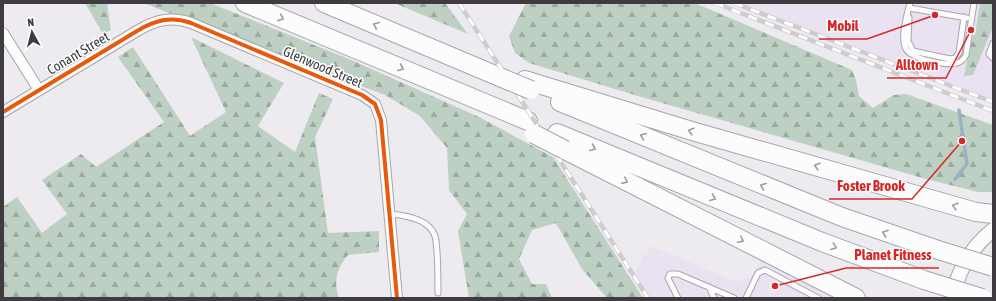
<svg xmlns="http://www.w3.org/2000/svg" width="996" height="301" viewBox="0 0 996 301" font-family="'Asap Condensed',sans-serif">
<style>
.built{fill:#eae2f0}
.forest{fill:url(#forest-firs)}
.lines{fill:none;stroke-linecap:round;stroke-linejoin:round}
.stream{stroke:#9ab2c7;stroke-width:3.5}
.lane-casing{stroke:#a8a5aa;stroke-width:7}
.street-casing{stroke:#a8a5aa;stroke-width:12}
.secondary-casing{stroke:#a8a5aa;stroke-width:16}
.highway-casing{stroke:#a8a5aa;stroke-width:20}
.lane{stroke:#fcfcfd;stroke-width:5}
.street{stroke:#fcfcfd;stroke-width:10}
.secondary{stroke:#fcfcfd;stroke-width:14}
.highway{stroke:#fcfcfd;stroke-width:18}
.rail-casing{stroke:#ceccce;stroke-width:4.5}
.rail{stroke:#fff;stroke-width:3;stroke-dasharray:9;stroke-linecap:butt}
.highway-bridge-casing{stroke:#a8a5aa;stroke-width:20;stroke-linecap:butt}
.highway-bridge{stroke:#fcfcfd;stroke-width:18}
.cycleway-casing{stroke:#fff;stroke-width:6}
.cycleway{stroke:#e8590c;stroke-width:4}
.oneway{stroke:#9e9c9f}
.labels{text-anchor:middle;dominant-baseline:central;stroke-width:3;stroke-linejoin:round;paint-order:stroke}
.street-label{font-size:14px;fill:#3f3b41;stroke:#fff}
.leader{fill:none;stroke:#d62828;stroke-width:1.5}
.callout-dot{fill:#d62828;stroke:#fff;stroke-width:1.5}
.callout-label{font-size:15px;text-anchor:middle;font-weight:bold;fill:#d62828;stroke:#fff;stroke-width:3;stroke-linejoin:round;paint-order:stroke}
</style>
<defs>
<pattern id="forest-firs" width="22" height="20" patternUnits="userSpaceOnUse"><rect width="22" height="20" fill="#bdd0c3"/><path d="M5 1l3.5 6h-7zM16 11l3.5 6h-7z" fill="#9baaa0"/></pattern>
</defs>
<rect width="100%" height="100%" fill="#edeaf0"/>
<!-- built -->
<path class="built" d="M734 3H993V102L818 36Z
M651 246 737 282 751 277 761 260 842 298H648L634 276 644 253 647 255Z"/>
<!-- forest -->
<path class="forest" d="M85 3H113L107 5 111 30 103 34Z
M143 3H210L349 59 479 117 553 157 643 298H607L582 269 556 223 532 230 519 259 532 284H546L552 298H469L458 231 467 214 449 190 447 148 420 116 385 95Z
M394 3H445L468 34Z
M526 3H693L697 4 852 70 856 80 859 96 873 108 894 95 906 94 993 125V192H978L926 179 638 96 529 63 515 53 509 36Z
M980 3H993V27L973 75 964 76 973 35H975Z
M191 37 284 83 258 126 295 152 319 93 333 99 315 137 328 233 379 231V252L348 255C337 268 333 281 339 298H3V207L17 197 42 233 67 214 42 180 81 154 96 167 164 122 118 57 133 47 190 136 226 112Z"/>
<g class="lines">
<!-- stream -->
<path class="stream" d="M955 179 967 164 959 110"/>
<defs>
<path id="lane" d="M910 3C907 15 900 37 906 49 911 59 947 66 957 63 962 62 964 59 966 55L974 3
M909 8 967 18
M909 17 908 41 913 51 950 59 955 58 959 53 964 17
M993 43 989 54 993 58
M389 214C404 215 429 219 435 236 438 247 438 279 438 293
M709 287 714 298
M678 298 668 278 670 274H678L734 298
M746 298 758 273 765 270 818 298"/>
<path id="street" d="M3 33 39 90
M3 112 137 31C155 20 171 16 191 23L362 95 375 104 381 120 397 298"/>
<path id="secondary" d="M952 298C958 271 971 247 993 230"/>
<path id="highway" d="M245 3 528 121
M324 3 502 78
M525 80 692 131 976 212 993 214
M560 102 842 217 935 249
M557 133 822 242 924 280
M565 150 856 298"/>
</defs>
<!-- lane casing -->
<use href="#lane" class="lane-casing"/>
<!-- street casing -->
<use href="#street" class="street-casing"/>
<!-- secondary casing -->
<use href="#secondary" class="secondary-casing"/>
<!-- highway casing -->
<use href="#highway" class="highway-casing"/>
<!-- lane -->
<use href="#lane" class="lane"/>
<!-- street -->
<use href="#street" class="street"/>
<!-- secondary -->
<use href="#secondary" class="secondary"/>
<!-- highway -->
<use href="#highway" class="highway"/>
<defs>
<path id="rail" d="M459 3 648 298
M715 3 993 111
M734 3 993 102"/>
</defs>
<!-- rail casing -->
<use href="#rail" class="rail-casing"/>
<!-- rail -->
<use href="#rail" class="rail"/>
<defs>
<path id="highway-bridge" d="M502 78 531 90
M534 134 565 150
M935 249 993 267
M924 280 982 298"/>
</defs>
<!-- highway-bridge casing -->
<use href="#highway-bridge" class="highway-bridge-casing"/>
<!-- highway-bridge -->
<use href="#highway-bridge" class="highway-bridge"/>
<defs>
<path id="cycleway" d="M3 112 137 31C155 20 171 16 191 23L362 95 375 104 381 120 397 298"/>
</defs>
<!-- cycleway casing -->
<use href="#cycleway" class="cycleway-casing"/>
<!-- cycleway -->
<use href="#cycleway" class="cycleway"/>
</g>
<!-- one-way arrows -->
<defs><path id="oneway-chevron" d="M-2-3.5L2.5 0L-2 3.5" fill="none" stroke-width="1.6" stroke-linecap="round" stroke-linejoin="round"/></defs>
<g class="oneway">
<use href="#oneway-chevron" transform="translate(281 18) rotate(23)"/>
<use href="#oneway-chevron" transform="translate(376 25) rotate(-157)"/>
<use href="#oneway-chevron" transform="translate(401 68) rotate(23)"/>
<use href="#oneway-chevron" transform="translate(691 131) rotate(-164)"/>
<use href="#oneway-chevron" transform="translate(643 136) rotate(-158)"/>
<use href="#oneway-chevron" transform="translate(593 148) rotate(22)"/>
<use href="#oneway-chevron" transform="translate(817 166) rotate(-164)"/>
<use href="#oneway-chevron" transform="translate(625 181) rotate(27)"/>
<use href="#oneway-chevron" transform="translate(763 186) rotate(-158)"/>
<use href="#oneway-chevron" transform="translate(713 198) rotate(22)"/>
<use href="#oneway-chevron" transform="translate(955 206) rotate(-164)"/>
<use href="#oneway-chevron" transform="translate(885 233) rotate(-161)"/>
<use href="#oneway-chevron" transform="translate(741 240) rotate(27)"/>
<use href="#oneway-chevron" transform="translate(834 247) rotate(20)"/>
</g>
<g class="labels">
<!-- street labels -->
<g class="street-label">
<text transform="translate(78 53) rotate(-31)">Conant Street</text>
<text transform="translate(323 67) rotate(23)">Glenwood Street</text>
</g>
</g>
<!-- callouts -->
<path class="leader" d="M935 15L867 39H819M971 30L946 78H887M962 141L912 199H829M775 286L846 268H939"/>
<g class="callout-dot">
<circle cx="935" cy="15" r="4"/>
<circle cx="971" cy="30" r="4"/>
<circle cx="962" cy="141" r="4"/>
<circle cx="775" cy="286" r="4"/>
</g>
<g class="callout-label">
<text x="843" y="31">Mobil</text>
<text x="917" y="70">Alltown</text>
<text x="871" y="191">Foster Brook</text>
<text x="893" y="260">Planet Fitness</text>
</g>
<!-- border -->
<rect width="996" height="301" fill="none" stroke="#3f3b41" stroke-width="8"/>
<!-- north arrow -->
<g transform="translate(32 32) rotate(353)" stroke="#ffffff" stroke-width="3" paint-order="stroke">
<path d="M0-3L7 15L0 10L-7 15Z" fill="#3f3b41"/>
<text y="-6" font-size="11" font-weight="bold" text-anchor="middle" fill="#3f3b41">N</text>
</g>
</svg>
